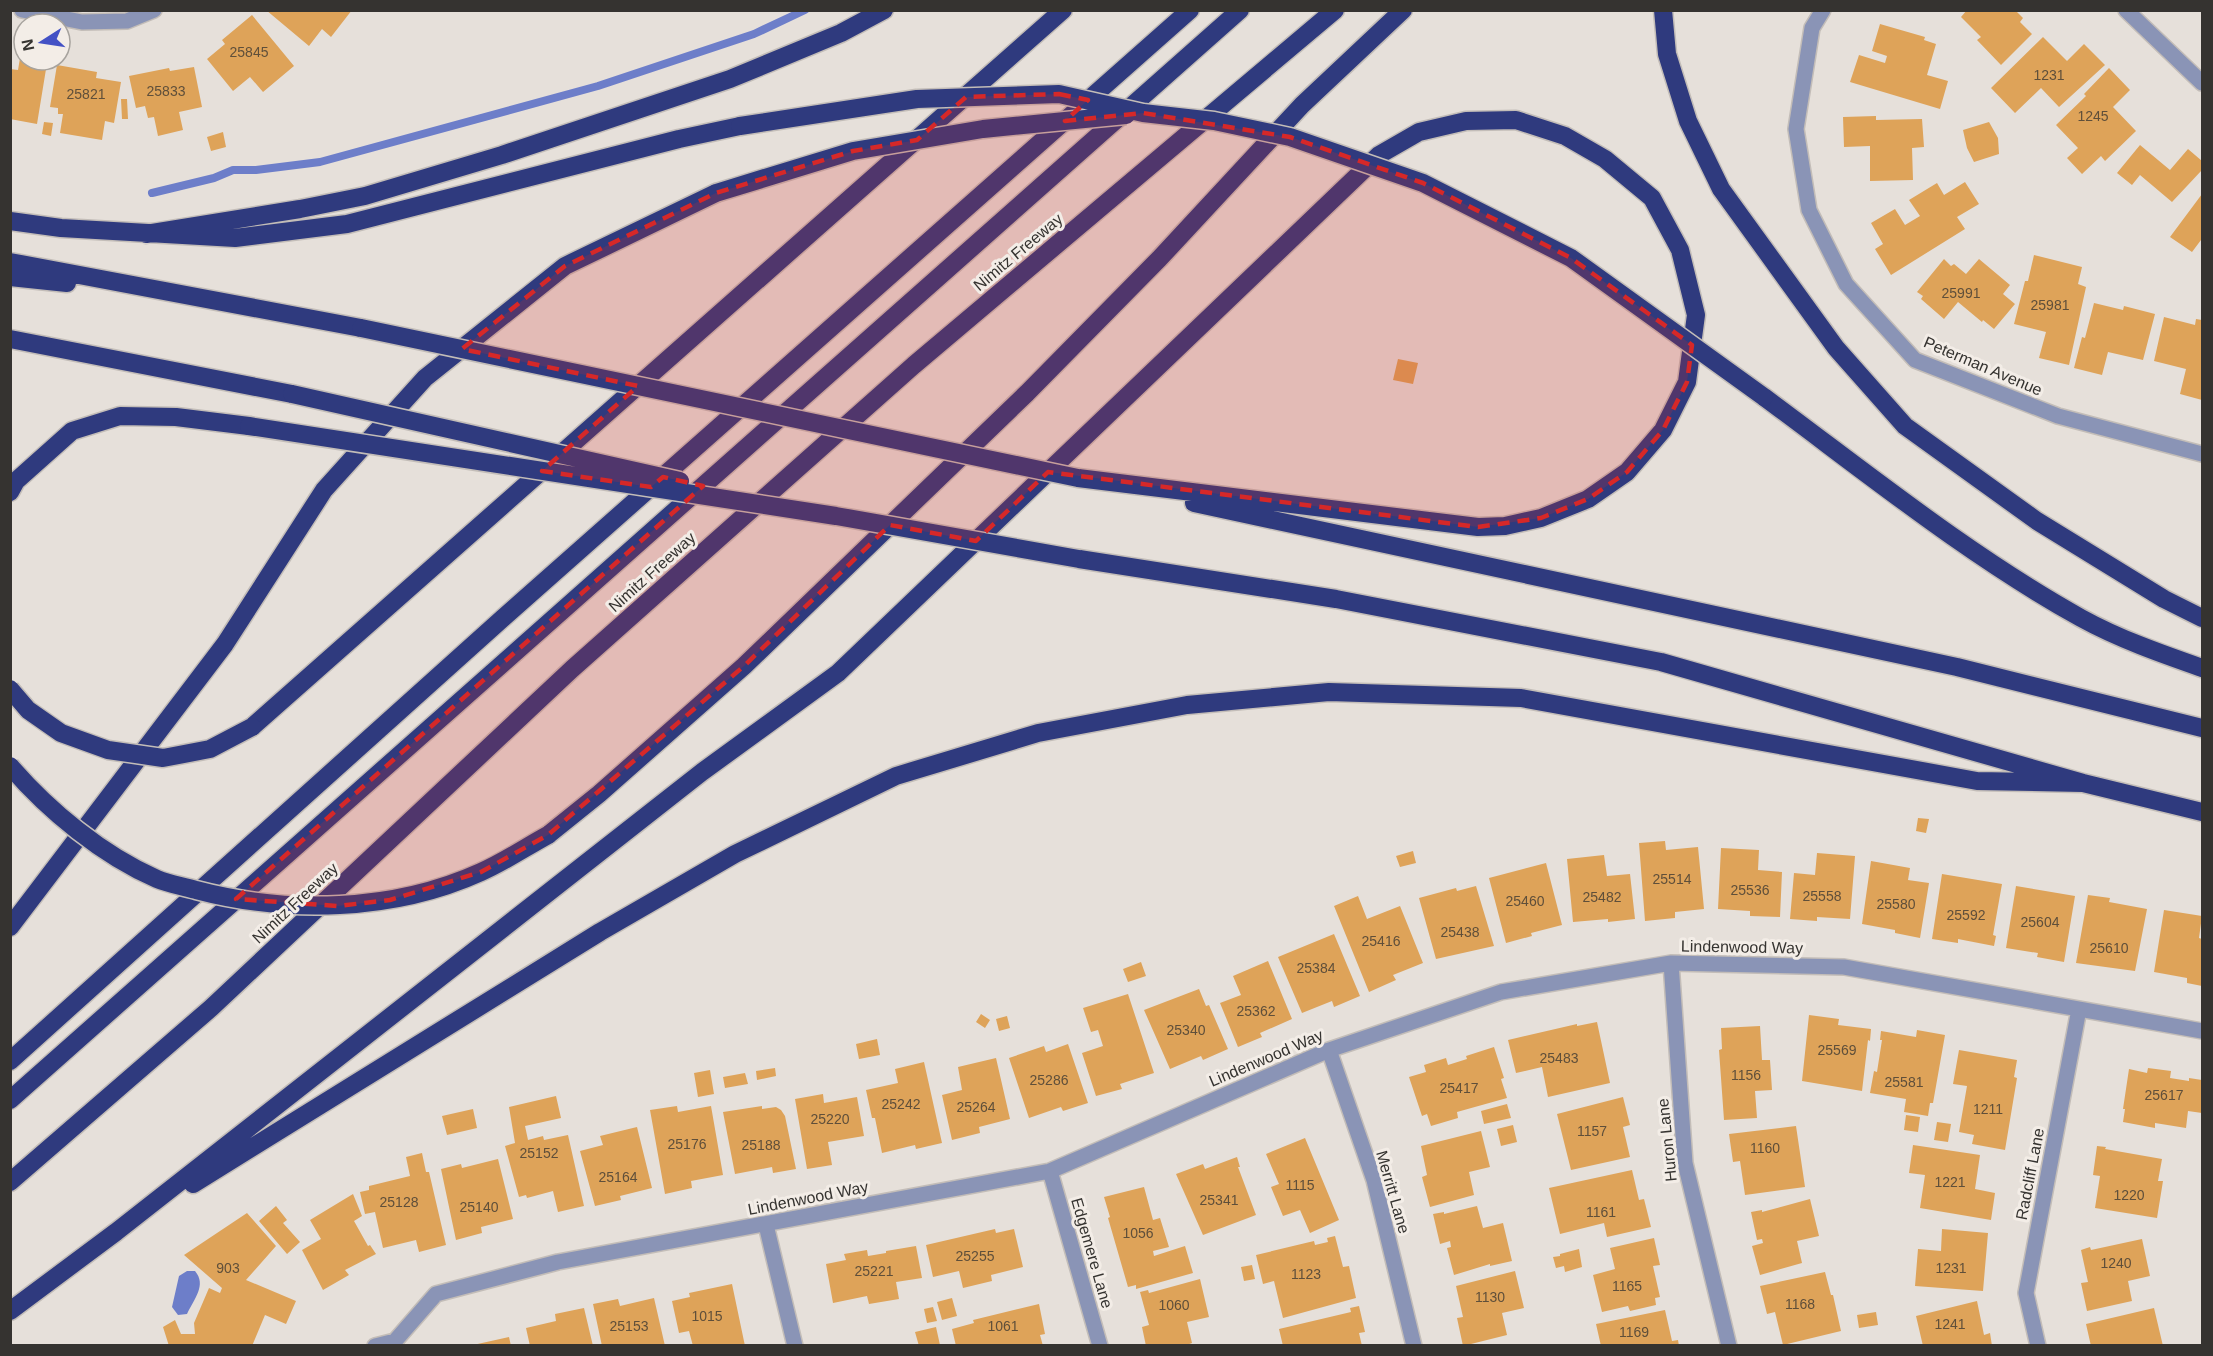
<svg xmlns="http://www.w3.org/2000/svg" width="2213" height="1356" viewBox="0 0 2213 1356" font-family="Helvetica,sans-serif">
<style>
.water{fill:#6d7ec9}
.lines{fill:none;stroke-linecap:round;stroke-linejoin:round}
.stream{stroke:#6d7ec9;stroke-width:8}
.building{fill:#dea359}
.minor-casing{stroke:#c3bdb8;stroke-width:18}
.highway-casing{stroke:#c3bdb8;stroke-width:21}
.minor{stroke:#8a94b6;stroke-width:15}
.highway{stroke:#2f3a7e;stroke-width:18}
.highway-bridge-casing{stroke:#c3bdb8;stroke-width:21;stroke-linecap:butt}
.highway-bridge{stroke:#2f3a7e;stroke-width:18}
.marked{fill:#d62828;fill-opacity:0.2;stroke:#d62828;stroke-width:4.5;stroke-dasharray:12 8;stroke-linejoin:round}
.labels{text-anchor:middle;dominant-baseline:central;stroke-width:6;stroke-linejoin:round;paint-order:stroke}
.number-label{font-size:14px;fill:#5f4f3a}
.street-label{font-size:16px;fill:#353330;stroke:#f3ede7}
</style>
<rect width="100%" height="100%" fill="#e6e0da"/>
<!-- water -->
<path class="water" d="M187 1271H195C207 1285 194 1299 187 1314L178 1315 172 1307 179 1276Z"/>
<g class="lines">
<!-- stream -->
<path class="stream" d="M152 193 214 178 233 170H256L320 162 598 86 754 34 805 10"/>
</g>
<!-- building -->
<path class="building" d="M266 10H352L331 37 322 29 309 46Z
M1967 10H2015L2023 18 2020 22 2032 34 2001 65 1977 40 1981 37 1961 17Z
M252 15 294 66 263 92 250 77 233 91 207 59 225 44 222 40Z
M1880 24 1925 37 1924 40 1936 44 1927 75 1948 81 1940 109 1850 82 1859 55 1885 63 1887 56 1872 51Z
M2043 37 2067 61 2084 44 2105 65 2059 107 2041 88 2015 113 1991 88Z
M20 58 47 63 37 124 10 119V69L18 70Z
M57 65 97 72 96 78 121 82 114 123 105 121 102 140 60 133 63 114H58V108L50 107Z
M194 67 202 107 179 112 183 130 158 136 154 117 148 118 145 106 136 108 129 76 169 68 170 71Z
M2109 68 2130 90 2113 107 2136 131 2105 161 2101 156 2082 174 2067 158 2078 148 2056 125 2086 96 2084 94Z
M121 99H127L128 119H122Z
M1876 116V120L1922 119 1924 147 1912 148 1913 180 1870 181V146L1844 147 1843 117Z
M44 122 53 123 51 136 42 134Z
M1989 122 1998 138 1999 154 1974 162 1967 148 1963 130Z
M223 132 226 147 211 151 207 137Z
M2140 145 2170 170 2188 149 2202 161V170L2172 202 2140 175 2132 185 2117 173Z
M1965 182 1979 204 1957 217 1965 229 1891 275 1875 249 1883 244 1871 223 1895 209 1905 225 1920 216 1909 200 1937 183 1944 195Z
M2202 194V241L2201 240 2192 252 2170 237Z
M2034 255 2082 267 2078 284 2086 287 2069 365 2039 358 2046 332 2014 324 2025 281H2028Z
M1944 259 1951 266 1954 264 1966 274 1979 259 2010 285 2003 294 2015 304 1994 329 1983 320 1982 322 1958 302 1944 319 1921 299 1923 296 1917 292Z
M2094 303 2123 310 2124 306 2155 314 2143 360 2108 352 2102 375 2074 368 2082 337 2085 338Z
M2164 317 2195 325 2196 319 2202 320V400L2180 394 2186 369 2154 361Z
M1398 359 1418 363 1413 384 1393 380Z
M1918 818 1929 819 1926 833 1916 831Z
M1665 841 1666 850 1698 847 1704 909 1675 912V918L1645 921 1639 843Z
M1721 848 1759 850 1758 870 1782 872 1780 917 1750 916V911L1718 909Z
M1413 851 1416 863 1400 867 1396 856Z
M1817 853 1855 856 1850 919 1817 917V921L1790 919 1794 873 1815 875Z
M1604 855 1607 876 1630 874 1635 919 1608 922V919L1573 922 1567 859Z
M1871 861 1910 868 1908 880 1929 883 1920 938 1895 933V930L1862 924Z
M1546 863 1562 925 1531 933 1532 936 1506 943 1489 878Z
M1942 874 2002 884 1993 935 1996 936 1994 946 1958 939V943L1932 939Z
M1476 886 1494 946 1436 959 1419 898 1456 888 1457 891Z
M2016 886 2075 896 2064 962 2037 957 2038 953 2006 948Z
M2088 895 2110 898 2109 902 2147 909 2135 971 2076 963Z
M1358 896 1367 919 1400 906 1423 963 1393 975 1396 980 1369 992 1334 906Z
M2164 910 2202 916 2199 938 2202 939V986L2187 983V978L2154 972Z
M1334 934 1360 996 1334 1007 1332 1001 1302 1013 1278 957Z
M1268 961 1292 1019 1260 1033 1262 1037 1238 1047 1220 1003 1241 995 1233 976Z
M1141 962 1146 976 1128 982 1123 969Z
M1199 989 1206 1006 1209 1005 1228 1049 1203 1060 1201 1056 1170 1069 1144 1010Z
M1128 994 1154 1073 1120 1084 1122 1089 1096 1096 1082 1053 1103 1046 1098 1030 1091 1032 1083 1008Z
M981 1014 990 1020 985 1028 976 1022Z
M1809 1015 1839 1019 1838 1025 1871 1029 1870 1041 1868 1040 1862 1091 1802 1081Z
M1007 1016 1010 1028 999 1031 996 1019Z
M1597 1022 1610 1083 1548 1097 1542 1067 1516 1073 1508 1040 1577 1024V1026Z
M1760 1026 1762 1060H1770L1772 1090 1755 1091 1757 1118 1724 1120 1719 1050 1722 1049 1721 1028Z
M1917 1030 1945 1035 1933 1103H1930L1928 1116 1904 1112 1906 1099 1870 1093 1874 1071 1877 1072 1882 1040H1880L1881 1031 1916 1037Z
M877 1039 880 1055 859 1059 856 1044Z
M1068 1044 1088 1103 1063 1111 1061 1107 1029 1118 1009 1058 1044 1046 1046 1052Z
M1494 1047 1504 1078 1501 1079 1507 1098 1457 1112 1458 1118 1431 1126 1427 1114 1422 1116 1409 1077 1426 1072 1424 1065 1446 1058 1448 1065 1467 1059 1466 1056Z
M1959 1050 2017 1060 2014 1077 2017 1078 2005 1150 1972 1144 1974 1135 1959 1132 1967 1086 1953 1084Z
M996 1058 1010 1119 979 1127 980 1133 952 1140 942 1095 962 1090 958 1067Z
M924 1062 942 1143 916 1149 915 1145 882 1153 875 1118H872L866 1090 898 1083 895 1069Z
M775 1068 776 1076 757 1080 756 1071Z
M2148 1068 2171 1071 2170 1078 2189 1081V1078L2202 1080V1113L2188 1111 2186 1128 2155 1123V1128L2123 1122 2125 1109H2123L2129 1069 2147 1073Z
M710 1070 714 1094 698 1097 694 1073Z
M745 1073 748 1084 725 1088 723 1077Z
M823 1094 824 1103 857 1097 864 1136 828 1142 832 1165 807 1169 795 1099Z
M556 1096 561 1118 525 1126 528 1140 543 1136 544 1140 568 1135 584 1206 558 1212 553 1191 527 1198 526 1195 519 1197 505 1146 515 1143 509 1107Z
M1623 1097 1630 1125 1623 1127 1630 1157 1571 1170 1557 1114Z
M1507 1104 1511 1118 1484 1124 1481 1111Z
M677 1106 678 1112 711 1106 723 1175 691 1181 692 1188 665 1194 650 1110Z
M762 1106V1109L776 1107 781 1110 785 1116 796 1169 773 1173 772 1167 735 1174 723 1112Z
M473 1109 477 1128 447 1135 442 1116Z
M1906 1115 1920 1117 1918 1132 1904 1130Z
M1937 1122 1951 1124 1948 1142 1934 1140Z
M1513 1125 1517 1142 1501 1146 1497 1129Z
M1796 1126 1805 1187 1745 1195 1740 1161 1733 1162 1729 1134Z
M637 1127 652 1188 620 1196 621 1200 595 1206 580 1151 603 1145 600 1136Z
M1481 1131 1490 1167 1469 1172 1474 1195 1430 1207 1422 1177 1427 1175 1421 1146Z
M1305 1138 1339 1220 1310 1233 1300 1210 1283 1216 1271 1187 1279 1184 1266 1154Z
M1913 1145 1980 1155 1975 1189 1995 1193 1991 1220 1920 1208 1925 1175 1909 1173Z
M2097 1146 2106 1147 2105 1149 2162 1159 2158 1181H2163L2157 1218 2095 1208 2100 1176 2093 1175Z
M422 1153 426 1172H429L446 1245 419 1252 416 1240 383 1248 375 1212 365 1214 360 1192 369 1190V1186L410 1176 406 1157Z
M1237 1157 1240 1167H1238L1256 1215 1203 1235 1176 1174 1203 1164 1205 1169Z
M498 1159 513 1219 481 1227 482 1233 456 1240 441 1169 461 1164 462 1168Z
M1632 1170 1639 1200 1644 1199 1651 1227 1607 1237 1604 1223 1560 1234 1549 1188Z
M1144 1187 1153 1220 1160 1218 1169 1247 1153 1251 1154 1256 1185 1246 1193 1273 1136 1289V1285L1128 1287 1108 1218 1110 1217 1104 1197Z
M353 1194 362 1216 354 1221 368 1246 370 1245 376 1254 345 1270 349 1275 323 1290 302 1250 321 1239 310 1220Z
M1810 1199 1819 1236 1797 1241 1802 1263 1760 1275 1752 1246 1763 1243 1762 1239 1757 1240 1751 1212 1762 1210V1212Z
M276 1206 287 1220 283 1223 300 1242 287 1254 259 1221Z
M1477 1206 1483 1228 1503 1223 1512 1261 1490 1266V1264L1454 1275 1447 1248 1451 1247 1450 1241 1440 1244 1433 1214 1444 1212V1214Z
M247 1213 276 1246 246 1280 296 1301 286 1324 265 1315 252 1346H169L163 1327 175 1320 181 1334H195L194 1323 209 1288 220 1293 222 1288 184 1255Z
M995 1229 996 1233 1014 1229 1023 1267 991 1275 992 1281 963 1288 959 1271 933 1277 926 1245Z
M1942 1229 1988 1233 1983 1291 1915 1286 1918 1249 1941 1251Z
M1335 1236 1343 1267 1349 1266 1356 1298 1283 1318 1274 1281 1263 1284 1256 1255 1314 1241 1315 1245 1328 1242 1327 1238Z
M1654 1238 1660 1265 1653 1266 1660 1297 1655 1298 1656 1305 1630 1311 1628 1306 1602 1312 1593 1275 1615 1269 1610 1248Z
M2142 1239 2150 1276 2128 1281 2132 1301 2087 1311 2081 1283 2088 1282 2081 1250 2090 1247 2091 1250Z
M916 1246 922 1278 896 1282 899 1299 869 1304 867 1296 833 1303 826 1264 846 1260 844 1254 867 1250 868 1256 886 1253V1251Z
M1579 1249 1582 1267 1565 1272 1564 1266 1556 1268 1553 1257 1560 1256V1254Z
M1252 1265 1255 1279 1244 1281 1241 1267Z
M1515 1271 1524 1308 1502 1313 1507 1335 1463 1346 1457 1318 1463 1317 1456 1286Z
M1825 1272 1831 1295H1833L1841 1331 1783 1345 1775 1312 1767 1314 1760 1286Z
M1200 1279 1209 1317 1187 1322 1192 1343 1184 1346H1146L1142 1327 1149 1325 1140 1292 1148 1290 1149 1293Z
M732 1284 745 1346H693L689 1331 679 1333 672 1301 690 1297 689 1293Z
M654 1298 665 1346H602L593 1304 618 1299 620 1306Z
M952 1298 957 1316 942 1320 937 1302Z
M1977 1301 1984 1335 1990 1333 1992 1346H1923L1916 1316Z
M1039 1304 1045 1334 1040 1335 1043 1346H956L952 1329 974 1323 973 1320Z
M1359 1306 1365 1332 1359 1333 1362 1346H1283L1279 1329 1351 1312 1350 1308Z
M933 1307 937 1321 927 1323 924 1309Z
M584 1308 593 1346H530L526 1328 556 1321 555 1314Z
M2154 1308 2163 1346H2091L2086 1324Z
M1665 1310 1672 1341 1678 1340 1679 1346H1601L1596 1324Z
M1876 1312 1878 1325 1859 1328 1857 1315Z
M936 1327 940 1345 919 1346 915 1332Z
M509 1337 511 1346H474L473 1345Z"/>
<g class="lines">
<defs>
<path id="minor" d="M22 10 82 22 127 21 154 10
M1823 10 1812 28 1796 129 1809 210 1846 284 1915 360 2058 416 2202 454
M2126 10 2202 83
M1671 963 1685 1163 1729 1346
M1329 1050 1374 1180 1414 1346
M1050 1171 1100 1346
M766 1225 795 1346
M375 1346 395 1341 436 1294 558 1262 1050 1171 1329 1050 1501 992 1671 963 1844 967 2202 1031
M2038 1346 2026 1293 2079 1009"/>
<path id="highway" d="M1663 10 1667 54 1688 121 1721 189 1836 348 1905 426 2037 521 2164 599 2202 618
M10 221 61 228 235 238 347 224 679 139 740 126
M146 234 300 209 365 196 502 155 730 79 841 33 884 10
M10 262 361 328
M10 277 67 283
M10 339 292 394
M1764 397C1867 473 1968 555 2081 618 2119 639 2162 654 2202 668
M10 492 16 481 72 431 120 416 176 417 249 426
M1194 503 1957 667 2202 728
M1079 559 1336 599 1661 662 2083 783 2202 812
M252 727 1063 10
M548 835 599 794 744 666 1027 393 1159 259 1302 105 1403 10
M10 927 225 644 324 490 425 378 565 266 716 193
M10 1061 503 618 1190 10
M10 1100 1240 10
M10 1182 211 1008 572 669 914 365 1335 10
M193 1184 600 932 735 854 896 776 1038 733 1187 705 1329 692 1521 698 1977 781 2083 783
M10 1311 116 1232 702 772 838 673 1379 155 1419 132 1466 121 1516 120 1565 136 1605 159 1652 198 1680 250 1696 315 1687 382 1663 430 1627 472 1588 499 1541 518 1505 526 1478 527 1078 478"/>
</defs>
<!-- minor casing -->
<use href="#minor" class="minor-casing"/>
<!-- highway casing -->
<use href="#highway" class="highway-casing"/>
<!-- minor -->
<use href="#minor" class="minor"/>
<!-- highway -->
<use href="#highway" class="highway"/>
<defs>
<path id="highway-bridge" d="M740 126 917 99 1059 94 1143 113 1214 121 1290 137 1423 183 1571 258 1764 397
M716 193 853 151 983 129 1126 115
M361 328 1078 478
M292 394 680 481
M249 426 836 516 1079 559
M10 689 28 710 61 733 108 750 163 758 210 749 252 727
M10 766C49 811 102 855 157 879 169 884 183 886 196 890 287 914 393 912 481 872 504 862 526 847 548 835"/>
</defs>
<!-- highway-bridge casing -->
<use href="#highway-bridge" class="highway-bridge-casing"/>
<!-- highway-bridge -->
<use href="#highway-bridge" class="highway-bridge"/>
</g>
<!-- marked area -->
<path class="marked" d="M1059 94 1088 100 1065 121 1143 113 1290 137 1423 183 1571 258 1692 345 1687 382 1663 430 1627 472 1588 499 1541 518 1478 527 1048 472 976 541 890 525 744 666 548 835 481 872 390 900 338 906 236 899 703 486 663 477 651 487 542 471 638 386 462 349 565 266 716 193 853 151 917 140 966 97Z"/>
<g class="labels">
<!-- number labels -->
<g class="number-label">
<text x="249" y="52">25845</text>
<text x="2049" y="75">1231</text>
<text x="166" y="91">25833</text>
<text x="86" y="94">25821</text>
<text x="2093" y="116">1245</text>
<text x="1961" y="293">25991</text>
<text x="2050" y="305">25981</text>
<text x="1672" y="879">25514</text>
<text x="1750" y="890">25536</text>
<text x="1822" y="896">25558</text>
<text x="1602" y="897">25482</text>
<text x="1525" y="901">25460</text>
<text x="1896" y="904">25580</text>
<text x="1966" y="915">25592</text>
<text x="2040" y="922">25604</text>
<text x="1460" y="932">25438</text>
<text x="1381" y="941">25416</text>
<text x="2109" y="948">25610</text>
<text x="1316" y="968">25384</text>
<text x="1256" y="1011">25362</text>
<text x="1186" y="1030">25340</text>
<text x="1837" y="1050">25569</text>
<text x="1559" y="1058">25483</text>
<text x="1746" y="1075">1156</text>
<text x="1049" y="1080">25286</text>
<text x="1904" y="1082">25581</text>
<text x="1459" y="1088">25417</text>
<text x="2164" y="1095">25617</text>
<text x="901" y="1104">25242</text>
<text x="976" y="1107">25264</text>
<text x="1988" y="1109">1211</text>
<text x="830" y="1119">25220</text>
<text x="1592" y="1131">1157</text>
<text x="687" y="1144">25176</text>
<text x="761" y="1145">25188</text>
<text x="1765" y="1148">1160</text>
<text x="539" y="1153">25152</text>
<text x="618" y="1177">25164</text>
<text x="1950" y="1182">1221</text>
<text x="1300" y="1185">1115</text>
<text x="2129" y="1195">1220</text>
<text x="1219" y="1200">25341</text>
<text x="399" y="1202">25128</text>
<text x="479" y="1207">25140</text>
<text x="1601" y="1212">1161</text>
<text x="1138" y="1233">1056</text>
<text x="975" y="1256">25255</text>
<text x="2116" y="1263">1240</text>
<text x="228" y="1268">903</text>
<text x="1951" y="1268">1231</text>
<text x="874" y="1271">25221</text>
<text x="1306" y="1274">1123</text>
<text x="1627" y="1286">1165</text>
<text x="1490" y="1297">1130</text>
<text x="1800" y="1304">1168</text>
<text x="1174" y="1305">1060</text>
<text x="707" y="1316">1015</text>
<text x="1950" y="1324">1241</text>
<text x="629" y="1326">25153</text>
<text x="1003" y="1326">1061</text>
<text x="1634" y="1332">1169</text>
</g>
<!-- street labels -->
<g class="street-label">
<text transform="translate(1018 252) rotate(-40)">Nimitz Freeway</text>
<text transform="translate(1983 366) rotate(23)">Peterman Avenue</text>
<text transform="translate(652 572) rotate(-42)">Nimitz Freeway</text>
<text transform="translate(295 903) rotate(-43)">Nimitz Freeway</text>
<text transform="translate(1742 947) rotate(1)">Lindenwood Way</text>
<text transform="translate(1266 1058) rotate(-23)">Lindenwood Way</text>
<text transform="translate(1667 1140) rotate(-96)">Huron Lane</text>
<text transform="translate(2030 1174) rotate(-79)">Radcliff Lane</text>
<text transform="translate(1393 1192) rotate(74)">Merritt Lane</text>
<text transform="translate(808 1198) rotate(-11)">Lindenwood Way</text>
<text transform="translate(1092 1253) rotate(74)">Edgemere Lane</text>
</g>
</g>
<!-- border -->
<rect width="2213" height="1356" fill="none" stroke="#353330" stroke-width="24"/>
<!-- north arrow -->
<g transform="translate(42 42) rotate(258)"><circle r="28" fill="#f3ede7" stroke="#a7a39e" stroke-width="1.5"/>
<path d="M0-4.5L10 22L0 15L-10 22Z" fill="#4351c5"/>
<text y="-9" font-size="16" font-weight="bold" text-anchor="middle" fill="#353330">N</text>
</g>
</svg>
